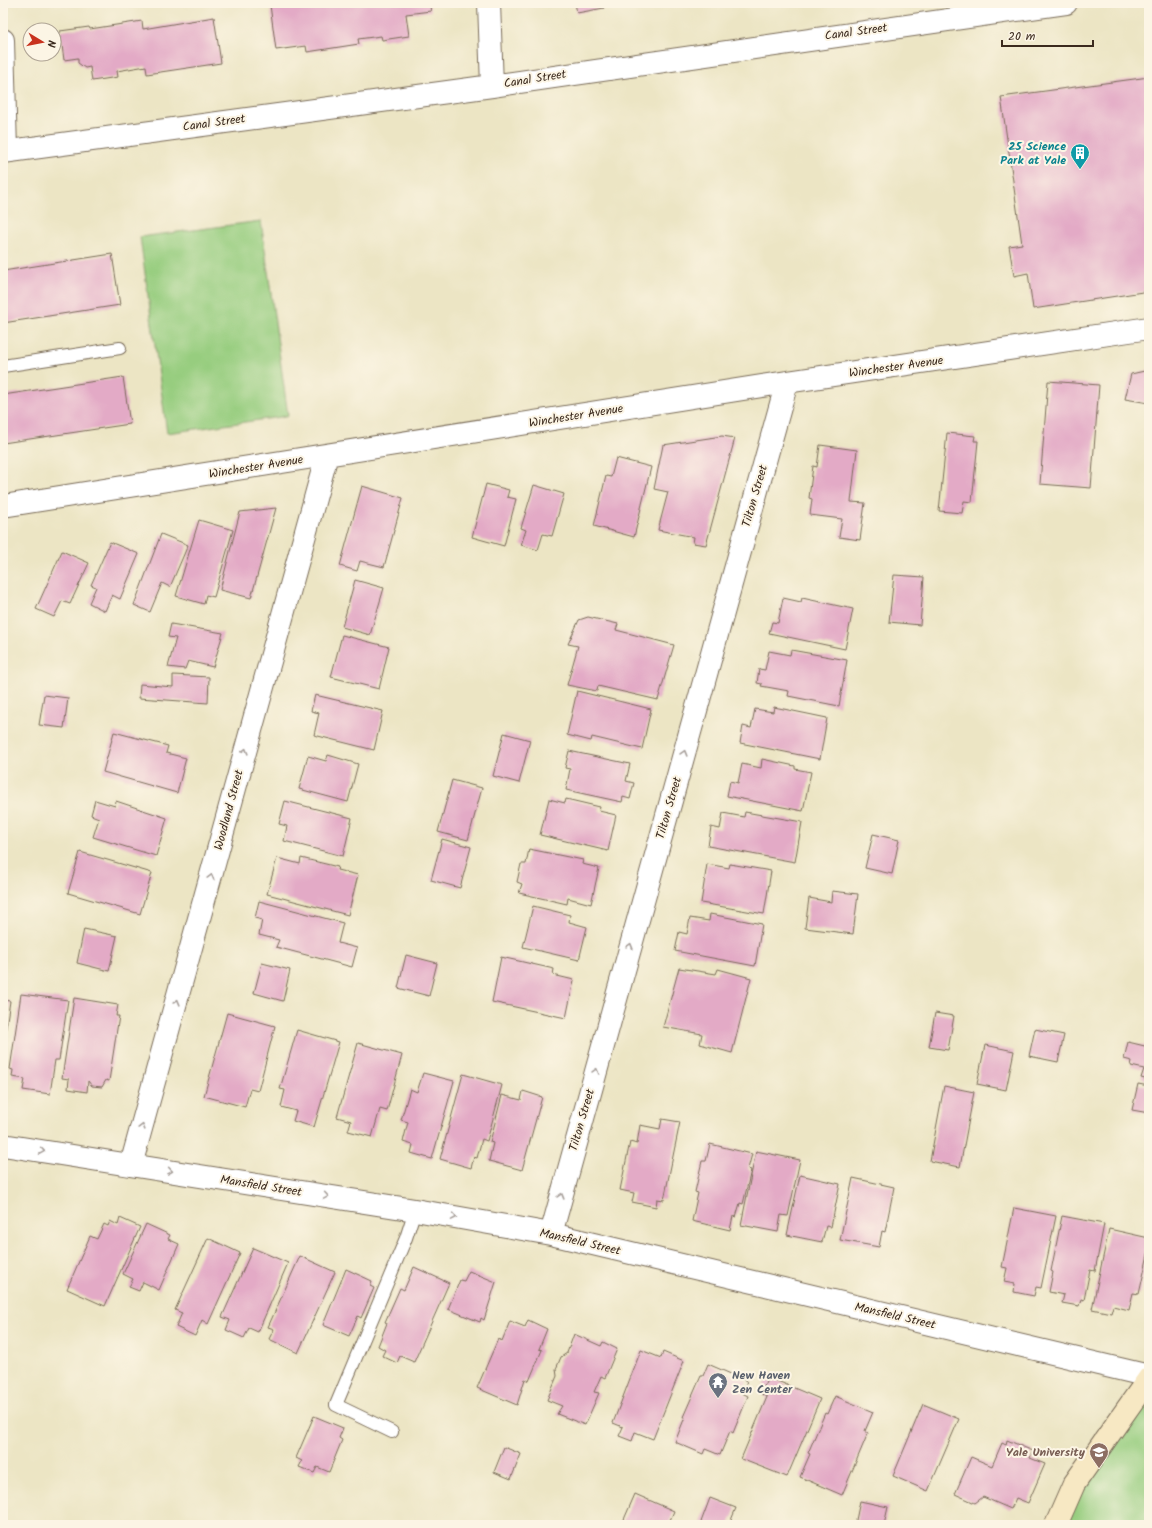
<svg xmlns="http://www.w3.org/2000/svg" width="1152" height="1528" viewBox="0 0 1152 1528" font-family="Kalam,sans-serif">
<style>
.green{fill:#97cd7f;stroke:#697c4e}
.building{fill:#e3aac6}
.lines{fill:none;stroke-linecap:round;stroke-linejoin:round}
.lane-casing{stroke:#796b58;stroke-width:14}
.street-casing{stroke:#796b58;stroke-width:24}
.secondary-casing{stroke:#796b58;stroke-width:24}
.lane{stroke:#fff;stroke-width:12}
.street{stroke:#fff;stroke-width:22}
.secondary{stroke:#f7e8c3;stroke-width:22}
.oneway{stroke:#a79f9a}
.labels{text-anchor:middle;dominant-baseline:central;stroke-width:4;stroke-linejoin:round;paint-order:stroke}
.street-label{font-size:12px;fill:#3b2a1e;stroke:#fcf5e5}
.culture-label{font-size:12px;font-weight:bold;fill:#0d838f;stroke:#fcf5e5;text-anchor:end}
.worship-label{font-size:12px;font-weight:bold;fill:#5b616d;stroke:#fcf5e5;text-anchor:start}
.education-label{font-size:12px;font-weight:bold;fill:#785e54;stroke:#fcf5e5;text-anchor:end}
</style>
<rect width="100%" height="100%" fill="#fcf5e5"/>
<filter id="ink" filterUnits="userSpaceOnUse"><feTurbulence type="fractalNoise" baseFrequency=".025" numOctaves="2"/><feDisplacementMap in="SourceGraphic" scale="8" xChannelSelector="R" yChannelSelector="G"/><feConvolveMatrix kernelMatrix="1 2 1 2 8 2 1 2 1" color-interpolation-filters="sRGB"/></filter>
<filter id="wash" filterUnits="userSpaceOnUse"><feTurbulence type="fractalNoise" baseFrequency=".012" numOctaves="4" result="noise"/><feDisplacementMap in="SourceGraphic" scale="16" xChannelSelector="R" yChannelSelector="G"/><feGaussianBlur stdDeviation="0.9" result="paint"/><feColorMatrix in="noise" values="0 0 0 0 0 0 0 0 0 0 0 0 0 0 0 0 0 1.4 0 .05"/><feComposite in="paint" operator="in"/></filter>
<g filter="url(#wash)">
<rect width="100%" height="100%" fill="#ece5c4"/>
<!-- green -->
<path class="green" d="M261 221 288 416 167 433 140 237Z
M1149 1378V1525H1056Z"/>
<g id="blocks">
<!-- building -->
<path class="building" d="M283 3H302L303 6 327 3H429L431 11 406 14 409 36 382 40 381 36 358 39 359 44 307 52 306 46 276 50 270 5Z
M575 3H608V4L603 5 604 8 577 13Z
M214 17 221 63 147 74 146 66 117 71 118 77 92 81 90 67 85 68 78 63V58L64 60 60 31 89 27 90 29 142 21 143 29Z
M1149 77V291L1033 309 1028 273 1014 276 1009 246 1022 244 1001 97Z
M112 254 120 305 3 323V271Z
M1149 370V403L1125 399 1131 374Z
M123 377 130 424 3 443V395Z
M1048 381 1099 385 1091 488 1040 484Z
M947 433 975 436 974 441H978L972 502 964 501 962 513 939 511Z
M722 436 735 438 706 545 693 543 694 537 658 530 668 492 654 489 663 445Z
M820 445 857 450 851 502 865 503 860 540 839 537 842 519 810 515 812 499 809 498 813 466 817 467Z
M616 458 651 467 634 537 594 526 606 476 611 477Z
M486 484 509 490 507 497 516 499 504 546 472 537Z
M534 485 564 494 552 536 543 534 538 550 521 545 526 530 521 528Z
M362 486 403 498 384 567 360 561 357 571 340 566Z
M276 508 251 598 220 590 240 512Z
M199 520 233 530 214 597 206 595 204 604 176 596Z
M161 534 188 545 170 587 162 583 150 612 134 605Z
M110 542 139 554 120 599 112 595 105 611 89 603 96 587 91 585Z
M62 551 89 563 70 604 62 601 54 617 36 609Z
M894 575 924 577 920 625 889 622Z
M355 580 384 588 370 635 342 627Z
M783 598 801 602 802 598 853 609 845 649 769 633 772 622 778 623Z
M588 617 618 624 616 630 674 645 658 700 598 686 597 691 567 685 578 646 568 644 579 620Z
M171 624 223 633 213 667 188 661 185 669 168 667 176 638 168 637Z
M342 635 389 647 379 689 331 677Z
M791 650 847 660 839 706 788 696 789 691 761 686 762 684 757 683 759 669 765 670 769 651 790 655Z
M173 675 209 677 208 703 139 698 140 684 173 687Z
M577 691 651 709 642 749 592 737 591 741 567 735Z
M44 695 68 698 64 728 39 725Z
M315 695 383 711 374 750 314 735 319 713 311 711Z
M774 707 827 718 820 759 740 743 743 726 751 728 755 709 773 712Z
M114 732 168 746 166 753 186 758 177 793 103 772Z
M504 733 530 740 519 783 493 776Z
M569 751 630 764 626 781 634 783 630 799 623 797 622 802 566 790 570 769 565 768Z
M328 755 358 764 348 802 299 789 308 756 326 761Z
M762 759 795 766V769L811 772 803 811 727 796 730 781 738 783 742 764 761 768Z
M452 780 482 788 468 840 438 832Z
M549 799 565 803 566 799 600 807 599 811 616 815 608 851 540 835Z
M95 800 115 806 116 801 167 818 156 856 93 837 99 818 91 815Z
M285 801 352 818 343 856 284 841 287 826 279 824Z
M745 812 802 822 795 862 708 846 711 827 720 829 723 813 744 817Z
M873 834 899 840 892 874 865 868Z
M442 839 471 847 460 888 431 880Z
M529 849 583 860 582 864 599 868 591 904 568 898 567 904 519 893 522 884 517 882 521 864H526Z
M80 852 152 873 140 914 68 893Z
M277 858 300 864 301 858 338 867 337 870 358 875 348 915 267 894Z
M707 864 729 868 730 864 771 871 764 914 701 903Z
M832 891 858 894 853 934 805 928 809 898 831 902Z
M259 901 343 923 338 943 357 948 352 967 276 947 279 940 259 935 262 920 255 918Z
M533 906 570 915 569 922 587 927 579 960 523 947Z
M710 914 762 924 755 966 675 951 679 932 687 934 690 918 709 921Z
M84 929 117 936 109 971 77 963Z
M406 955 437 963 429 996 398 988Z
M501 957 554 969 553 975 574 980 566 1018 492 1002Z
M262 963 290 970 283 1001 254 993Z
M679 968 716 974 718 969 751 978 732 1053 700 1044 702 1034 663 1027Z
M21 994 68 1000 59 1060H55L50 1094 23 1090 25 1079 12 1077 13 1070 10 1069Z
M74 998 118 1005 116 1016H119L109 1081 106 1080 102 1087 92 1086 88 1081 87 1092 68 1089 69 1079 62 1078Z
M3 1000 10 1001 4 1040H3Z
M227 1013 275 1026 258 1091 250 1089 245 1107 204 1096Z
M935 1013 954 1016 948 1050 929 1047Z
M1035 1029 1064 1035 1058 1062 1029 1056Z
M297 1030 339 1042 314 1127 293 1121 296 1111 281 1107 285 1090 280 1089Z
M1128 1042 1149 1047V1080L1141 1078 1144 1069 1131 1066 1132 1061 1124 1059Z
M358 1043 402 1055 387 1111 380 1109 372 1137 348 1131 351 1121 337 1117Z
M985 1045 1014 1051 1006 1090 977 1084Z
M423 1073 454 1081 432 1159 411 1153 413 1145 403 1142 408 1122 401 1120 410 1089 417 1092Z
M463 1074 502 1085 487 1141 482 1139 477 1158 474 1157 471 1168 440 1159Z
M1138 1084 1149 1086V1113L1132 1110Z
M944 1086 974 1092 960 1167 930 1161Z
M523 1091 542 1097 522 1170 489 1161 493 1143 490 1142 502 1095 521 1100Z
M662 1119 680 1122 664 1200 657 1199 656 1207 632 1202 634 1193 620 1190 630 1142 637 1144 640 1125 660 1129Z
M710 1144 752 1154 748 1169 751 1170 743 1204 740 1203 736 1217 733 1216 730 1230 692 1221 698 1193 695 1192 702 1161H706Z
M756 1151 800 1160 788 1216 781 1215 778 1232 741 1225Z
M800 1175 840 1184 831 1227 826 1226 822 1242 787 1235Z
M853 1178 894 1187 885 1232 882 1231 879 1247 840 1240Z
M1014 1208 1056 1216 1041 1288 1036 1287 1034 1296 1014 1292 1015 1284 1004 1282 1007 1268 1002 1267Z
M1062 1216 1104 1224 1095 1271 1090 1270 1084 1300 1081 1299 1079 1306 1062 1303 1064 1295 1049 1292 1053 1272 1051 1271Z
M120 1218 140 1227 105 1306 67 1289 90 1236 97 1239 104 1224 108 1226 110 1221 118 1225Z
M146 1224 170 1235 168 1239 179 1244 159 1290 143 1282 139 1291 129 1287 133 1279 123 1274Z
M1109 1229 1149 1238V1250L1139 1294 1133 1293 1129 1310 1113 1306 1111 1313 1092 1309Z
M208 1238 240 1253 208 1324 202 1320 195 1336 176 1327 182 1313 175 1310Z
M253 1248 288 1263 258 1332 249 1328 244 1338 226 1330 230 1320 222 1317Z
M300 1256 335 1272 298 1353 269 1339 274 1329 268 1327Z
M414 1267 449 1283 414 1362 400 1356 397 1363 382 1356 385 1350 378 1346 387 1323 385 1322 400 1288 404 1290Z
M346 1269 372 1281 370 1286 374 1288 361 1318 358 1316 349 1336 323 1325Z
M469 1271 496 1282 484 1320 481 1318 480 1322 448 1309 460 1280 464 1281Z
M528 1320 547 1329 539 1349 542 1350 529 1381 525 1379 517 1405 477 1388 498 1339 502 1341 510 1321 525 1327Z
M574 1334 601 1346 603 1342 617 1349 605 1378 601 1376 594 1392 599 1393 585 1425 557 1414 562 1406 547 1400 557 1376 556 1369 561 1357 567 1353Z
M641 1350 661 1358 663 1352 684 1361 653 1439 635 1432 632 1441 619 1436 623 1427 613 1423Z
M708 1364 747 1381 742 1393 748 1396 733 1433 730 1431 720 1455 705 1449 703 1454 675 1442 685 1417H683L701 1376H703Z
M768 1377 820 1399 787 1477 741 1459 767 1397 761 1394Z
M835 1396 873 1412 865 1431 868 1433 842 1495 800 1477 810 1454 808 1453 825 1413 827 1414Z
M923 1404 959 1419 928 1491 893 1476Z
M314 1416 343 1428 339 1438 342 1440 329 1472 317 1467 314 1473 299 1467 302 1461 296 1458Z
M1007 1440 1033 1451 1030 1458 1045 1464 1028 1503 1016 1498 1011 1509 983 1497 975 1503 955 1494 971 1457 992 1466 1002 1443 1006 1445Z
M504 1447 521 1454 511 1479 494 1472Z
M635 1494 674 1511 668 1525 622 1524Z
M710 1498 736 1508 729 1525H708L701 1522Z
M860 1501 888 1507 884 1525H855Z"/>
</g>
</g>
<g filter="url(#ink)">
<use href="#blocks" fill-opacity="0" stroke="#796b58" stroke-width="1"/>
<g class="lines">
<defs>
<path id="lane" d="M3 366 120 348
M392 1432 336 1405 406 1238 415 1210"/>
<path id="street" d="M489 3 492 86
M3 40 6 151
M3 152 492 86 1066 3
M3 506 787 382 1149 328
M3 1145 415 1210 551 1234 1149 1376
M131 1165 327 455
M551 1234 787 382"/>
<path id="secondary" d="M1056 1525 1074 1484 1149 1378"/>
</defs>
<!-- lane casing -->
<use href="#lane" class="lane-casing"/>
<!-- street casing -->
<use href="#street" class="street-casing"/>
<!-- secondary casing -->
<use href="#secondary" class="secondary-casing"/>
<!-- lane -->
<use href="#lane" class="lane"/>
<!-- street -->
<use href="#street" class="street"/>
<!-- secondary -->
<use href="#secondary" class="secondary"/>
</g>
<!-- one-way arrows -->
<defs><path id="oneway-chevron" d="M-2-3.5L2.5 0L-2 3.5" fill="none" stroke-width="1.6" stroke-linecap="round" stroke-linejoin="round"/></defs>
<g class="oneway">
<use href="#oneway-chevron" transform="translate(245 751) rotate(-75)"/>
<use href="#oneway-chevron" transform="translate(684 753) rotate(-74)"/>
<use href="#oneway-chevron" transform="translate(211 877) rotate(-75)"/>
<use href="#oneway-chevron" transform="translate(630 946) rotate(-74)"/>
<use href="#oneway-chevron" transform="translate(177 1002) rotate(-75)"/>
<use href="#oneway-chevron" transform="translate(596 1071) rotate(-74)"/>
<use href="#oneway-chevron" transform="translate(142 1127) rotate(-75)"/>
<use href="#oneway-chevron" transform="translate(42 1151) rotate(9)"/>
<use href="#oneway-chevron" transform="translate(170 1171) rotate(9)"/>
<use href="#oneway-chevron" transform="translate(326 1196) rotate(9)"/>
<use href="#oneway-chevron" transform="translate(561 1196) rotate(-74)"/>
<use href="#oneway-chevron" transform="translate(454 1217) rotate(10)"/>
</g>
</g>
<!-- icons -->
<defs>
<symbol id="building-pin" viewBox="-11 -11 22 30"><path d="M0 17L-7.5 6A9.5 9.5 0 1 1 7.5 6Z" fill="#0f9aa8" stroke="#fcf5e5"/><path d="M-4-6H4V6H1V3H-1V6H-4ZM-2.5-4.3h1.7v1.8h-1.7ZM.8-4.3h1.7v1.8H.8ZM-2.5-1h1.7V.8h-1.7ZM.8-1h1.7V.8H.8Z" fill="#fff"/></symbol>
<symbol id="temple-pin" viewBox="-11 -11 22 30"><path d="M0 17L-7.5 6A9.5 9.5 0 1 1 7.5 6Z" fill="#6b7280" stroke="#fcf5e5"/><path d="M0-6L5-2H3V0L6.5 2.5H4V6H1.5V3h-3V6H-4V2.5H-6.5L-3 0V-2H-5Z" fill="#fff"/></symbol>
<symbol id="university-pin" viewBox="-11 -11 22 30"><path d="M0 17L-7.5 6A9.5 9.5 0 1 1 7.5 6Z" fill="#8d6e63" stroke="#fcf5e5"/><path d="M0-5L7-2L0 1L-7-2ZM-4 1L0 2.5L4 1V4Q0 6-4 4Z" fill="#fff"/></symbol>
</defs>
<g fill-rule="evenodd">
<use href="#building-pin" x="1069" y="142" width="22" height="30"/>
<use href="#temple-pin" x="707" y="1371" width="22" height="30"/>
<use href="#university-pin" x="1088" y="1441" width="22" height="30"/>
</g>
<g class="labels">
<!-- street labels -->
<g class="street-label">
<text transform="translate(856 32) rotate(-8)">Canal Street</text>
<text transform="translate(535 79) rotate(-9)">Canal Street</text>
<text transform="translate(214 123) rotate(-8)">Canal Street</text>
<text transform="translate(896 367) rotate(-8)">Winchester Avenue</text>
<text transform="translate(576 416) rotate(-9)">Winchester Avenue</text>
<text transform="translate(256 467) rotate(-9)">Winchester Avenue</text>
<text transform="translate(755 496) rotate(-74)">Tilton Street</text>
<text transform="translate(669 808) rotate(-74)">Tilton Street</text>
<text transform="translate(229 810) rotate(-75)">Woodland Street</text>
<text transform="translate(582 1120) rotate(-74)">Tilton Street</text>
<text transform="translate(261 1186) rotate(9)">Mansfield Street</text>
<text transform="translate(580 1242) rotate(13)">Mansfield Street</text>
<text transform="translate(895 1316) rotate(13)">Mansfield Street</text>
</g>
<!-- culture labels -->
<g class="culture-label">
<text x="1066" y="146">25 Science<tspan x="1066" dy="14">Park at Yale</tspan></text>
</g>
<!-- worship labels -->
<g class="worship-label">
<text x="732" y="1375">New Haven<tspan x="732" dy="14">Zen Center</tspan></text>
</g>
<!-- education labels -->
<g class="education-label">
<text x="1085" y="1452">Yale University</text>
</g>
</g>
<!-- margin -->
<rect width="1152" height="1528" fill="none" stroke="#fcf5e5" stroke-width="16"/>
<!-- north arrow -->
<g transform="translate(42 42) rotate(100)"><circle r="19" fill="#fcf5e5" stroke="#afa495"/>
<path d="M0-3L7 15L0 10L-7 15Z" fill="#c8321e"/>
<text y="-6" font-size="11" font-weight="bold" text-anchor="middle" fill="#3b2a1e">N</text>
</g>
<!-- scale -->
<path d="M1002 40v6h91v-6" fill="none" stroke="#3b2a1e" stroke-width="2"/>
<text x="1008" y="40" font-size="12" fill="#3b2a1e" stroke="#fcf5e5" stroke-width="3" paint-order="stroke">20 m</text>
</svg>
